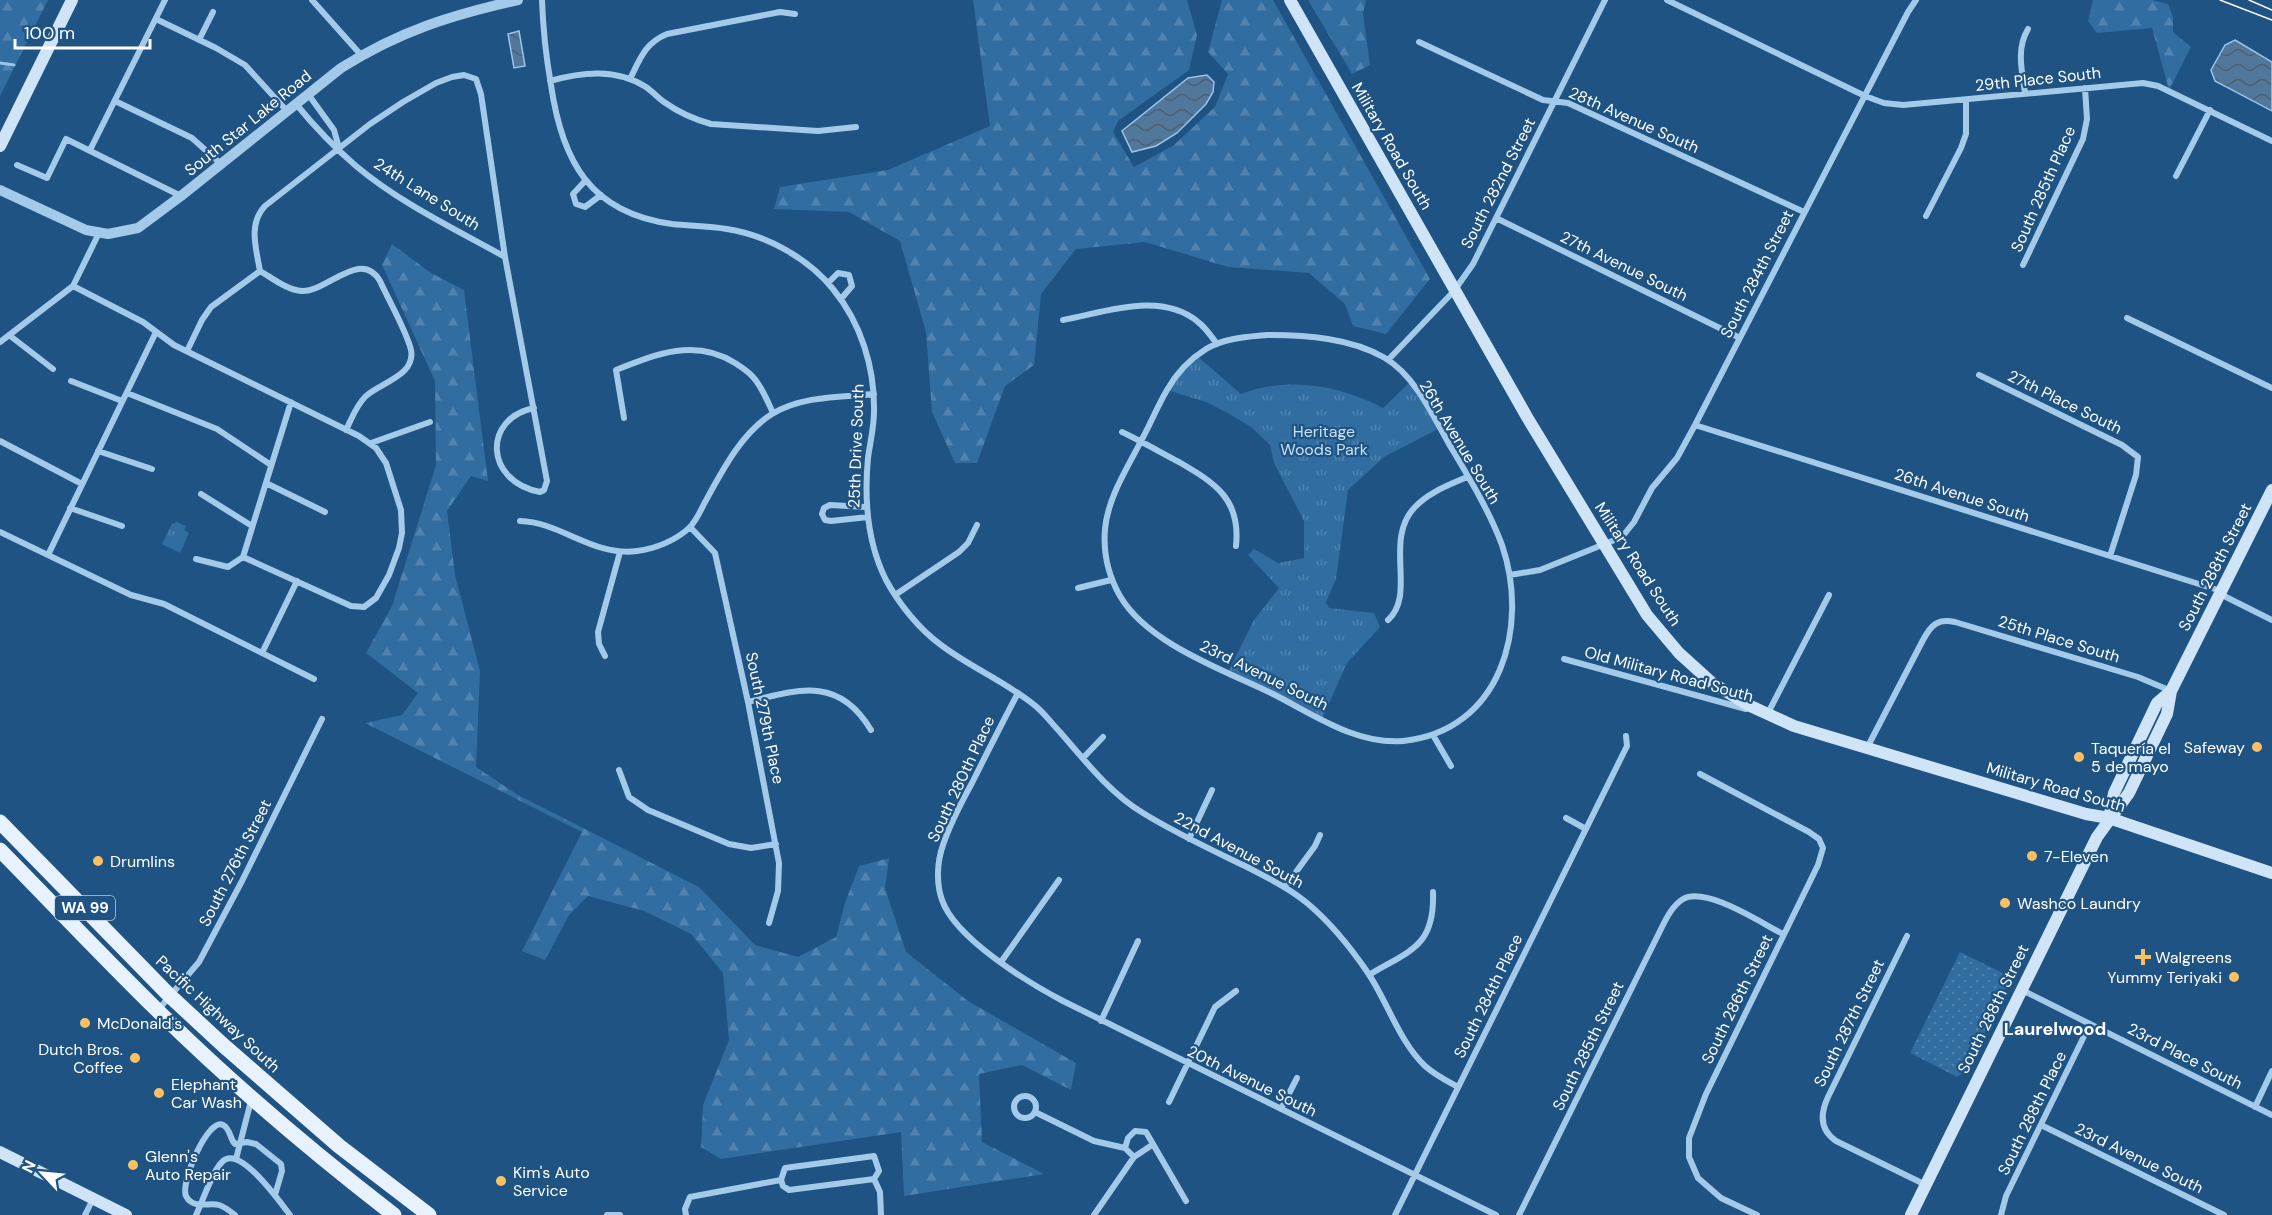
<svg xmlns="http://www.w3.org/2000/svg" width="2272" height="1215" viewBox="0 0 2272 1215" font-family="'DM Sans',sans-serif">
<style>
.grass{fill:url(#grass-dots)}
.forest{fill:url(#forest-firs)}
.park{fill:url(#park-tufts)}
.water{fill:url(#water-waves);stroke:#97c6ec;stroke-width:1.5}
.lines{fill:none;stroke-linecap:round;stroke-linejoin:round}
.stream{stroke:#97c6ec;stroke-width:3}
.minor{stroke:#a4caea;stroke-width:6}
.tertiary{stroke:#a4caea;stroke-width:10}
.secondary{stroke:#cfe4f7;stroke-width:12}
.primary{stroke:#e8f2fe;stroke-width:15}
.tram{stroke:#fff;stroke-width:1.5}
.poi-dot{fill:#f9c163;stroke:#1e5383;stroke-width:2}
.labels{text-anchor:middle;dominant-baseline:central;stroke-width:4.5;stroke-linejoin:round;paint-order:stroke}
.shield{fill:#1e5383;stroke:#bccbda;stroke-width:1.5}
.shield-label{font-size:15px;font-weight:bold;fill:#fff}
.street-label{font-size:16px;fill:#fff;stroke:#1e5383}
.park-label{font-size:16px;fill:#c9e2f7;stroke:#1e5383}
.poi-label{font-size:16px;fill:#fff;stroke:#1e5383;text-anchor:start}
.neighbourhood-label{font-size:18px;font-weight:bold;fill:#fff;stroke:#1e5383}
</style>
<defs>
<pattern id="grass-dots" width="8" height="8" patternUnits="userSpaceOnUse" patternTransform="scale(1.5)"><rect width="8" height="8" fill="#316da1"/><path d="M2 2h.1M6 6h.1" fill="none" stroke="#5083af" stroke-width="1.8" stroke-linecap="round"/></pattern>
<pattern id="forest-firs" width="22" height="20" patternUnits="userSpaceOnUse" patternTransform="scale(1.5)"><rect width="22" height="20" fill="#316da1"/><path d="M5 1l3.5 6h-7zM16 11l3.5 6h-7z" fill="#5083af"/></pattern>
<pattern id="park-tufts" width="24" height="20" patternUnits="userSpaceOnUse" patternTransform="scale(1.5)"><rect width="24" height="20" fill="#316da1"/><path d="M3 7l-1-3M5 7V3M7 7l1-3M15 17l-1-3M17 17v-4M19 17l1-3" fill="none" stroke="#5083af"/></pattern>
<pattern id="water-waves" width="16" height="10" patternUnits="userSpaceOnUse" patternTransform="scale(1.5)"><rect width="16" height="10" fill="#51779b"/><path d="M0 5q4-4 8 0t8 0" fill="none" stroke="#4e5f70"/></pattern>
</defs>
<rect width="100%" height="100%" fill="#1e5383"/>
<!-- grass -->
<path class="grass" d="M1960 952 2011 977 1967 1070 1957 1077 1910 1053Z"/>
<!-- forest -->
<path class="forest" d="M0 0H48L0 96Z
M973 0H1187L1197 35 1189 70 1118 121 1113 132 1134 167 1174 145 1215 107 1228 74 1208 52 1222 0H1273L1430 279 1386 334 1353 326 1345 304 1309 273 1228 267 1145 242 1076 249 1041 294 1034 365 1005 386 977 463H955L932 412 926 332 900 241 849 212 774 209 780 187 888 170 990 126Z
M1308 0H1366L1363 14 1370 65 1352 74Z
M2093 0H2152L2168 4 2173 17V32L2191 47 2169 90 2152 28 2097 33 2088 21Z
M392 244 431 273 464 290 488 481 471 476 447 511 455 575 480 671 476 767 518 795 699 887 755 945 798 957 836 937 845 903 859 866 889 858 885 888 906 952 968 1001 1076 1063 1071 1090 1022 1065 979 1074 982 1142 1044 1174 904 1196 901 1132 721 1159 701 1147 703 1105 729 1040 723 973 691 934 644 911 588 896 569 915 545 960 522 951 582 832 365 723 402 715 418 693 366 653 392 606 436 465 435 381 382 265Z"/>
<!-- park -->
<path class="park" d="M1197 356 1241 394C1290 376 1339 385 1383 408L1410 382 1440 428 1384 457 1348 490 1336 579 1326 602 1329 608 1374 613 1380 627 1347 663 1322 719 1228 672 1254 620 1279 588 1248 555 1254 549 1278 563 1304 558V521L1274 463 1270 445 1251 427 1228 413 1206 402 1167 390Z
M177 522 186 526 184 530 189 533 180 553 162 544 172 524Z"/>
<!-- water -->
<path class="water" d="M519 31 525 66 514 68 508 34Z
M2235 40 2272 62V111L2215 81 2211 70 2225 45Z
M1207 75 1214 82 1213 92 1206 104 1177 133 1156 146 1132 152 1122 131 1188 78Z"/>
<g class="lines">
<!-- stream -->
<path class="stream" d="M0 63 14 65"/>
<!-- minor -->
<path class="minor" d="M312 0 361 55
M542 0C543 29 546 57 551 85 562 161 590 213 672 224 690 226 709 226 727 229 766 235 808 258 833 289 861 323 875 368 874 412 874 427 870 443 868 458 864 500 867 542 886 580 899 604 919 629 941 645 970 667 1004 681 1033 704 1043 711 1051 723 1060 732 1085 761 1110 793 1143 813 1177 834 1212 850 1247 867 1268 878 1289 888 1307 903 1331 923 1351 948 1368 973 1388 1003 1399 1041 1425 1066 1435 1075 1447 1081 1458 1087
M1667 0 1865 96 1884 103 1903 105 2143 83 2158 86 2272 141
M156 19 216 48 245 65 287 111
M199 40 213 12
M1419 42 1543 100 1568 103 1804 212
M630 79C640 59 645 43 667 34L780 12 795 14
M550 81C582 72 616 68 646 87 652 91 657 97 664 102 678 112 693 119 711 124L818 131 856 127
M2025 93C2022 71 2016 49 2028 29
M308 94 334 130 339 148
M115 101 192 138 221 164
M296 104C314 126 334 147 356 166 400 203 455 229 505 257
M90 150 165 0
M17 165 47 178 66 139 181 196
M2176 176 2210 110
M585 181 573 194 576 204 585 207 601 195
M1926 216 1961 148 1966 134V100
M1496 218 1740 338
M2023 265 2083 139 2087 119 2085 88
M260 271C272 278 287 290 302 291 327 292 361 248 380 281 388 299 407 332 411 350 416 376 379 383 365 397 356 406 352 418 346 430
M828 283 838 273 849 275 852 286 841 299
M73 286 143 322 174 345 359 436 376 448 386 463 401 510 402 533 399 548 389 575 376 598 364 607 351 606 243 557 291 402
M2127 318 2272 388
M1063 320C1106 312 1161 291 1198 322 1206 328 1211 336 1217 344
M9 335 53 369
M1267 335C1306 335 1351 338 1385 358 1415 376 1432 414 1449 444 1468 476 1489 510 1502 545 1530 627 1501 731 1403 741 1356 745 1313 714 1273 694 1224 670 1148 644 1120 596 1108 575 1103 553 1105 529 1108 497 1127 469 1141 441 1150 425 1157 407 1167 390 1176 374 1190 359 1206 349 1224 338 1246 337 1267 335Z
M0 342 73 286 99 233
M187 351 202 320 211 307 260 271C256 248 248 224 265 206L370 124 403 102 436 83 452 77 464 75 476 79 481 94 505 257 547 481 544 490 540 492C484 481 483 418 534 408
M1388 360 1454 291 1473 264 1605 0
M1979 375 2122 445 2138 457 2136 475 2110 556
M71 381 122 401
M127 393 217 429 271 465
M624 418 616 370C656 354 695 338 735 363 741 367 748 371 753 377 762 387 767 400 773 413
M1695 425 2221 591
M1122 432C1141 441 1160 452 1179 462 1215 483 1241 499 1236 546
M0 441 82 484
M371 443 430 422
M98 451 152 469
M266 483 325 512
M201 494 252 526
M866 507 830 505 824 508 822 514 825 520 831 521 868 517
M70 508 122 526
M520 521C561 522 593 557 637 551 655 549 677 540 690 527 696 521 700 512 704 504 721 473 741 433 772 414 801 396 841 397 874 394
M690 527 715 553 748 702 779 863 778 891 769 923
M0 532 131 595 164 604 314 679
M48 555 156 332
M196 559 228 567 243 557
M1510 575 1540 570 1622 537 1634 522 1652 488 1677 458 1695 425 1908 12 1916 0
M1078 588 1111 580
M2220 594 2272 620
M895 595 959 552 968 543 977 525
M1388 620C1417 594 1383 540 1415 507 1429 492 1449 485 1467 477
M262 653 297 581
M605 656 599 644 598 632 620 552
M1564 659 1746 709
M1018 693C1002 723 987 753 972 783 961 803 950 824 943 845 937 862 936 883 942 900 955 938 1027 982 1063 1001L1496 1215
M748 702C799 689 839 676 871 730
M1767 715 1829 595
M1433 735 1451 766
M1867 748 1923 640C1931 625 1938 618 1955 622L2138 677 2171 691
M1083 758 1103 737
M619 770 629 797 648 810 729 844 751 848 776 844
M1700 774 1809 832 1819 839 1823 848 1818 865 1706 1094 1689 1138V1157L1698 1178 1721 1198 1757 1215
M1566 818 1586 829
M1189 839 1212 790
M1285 887 1315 846 1320 835
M1907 936 1828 1097C1820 1114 1820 1130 1836 1141L1926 1185
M1001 962 1059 880
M1369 975C1410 950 1435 947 1433 892
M2022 990 2272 1115
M158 1010 199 962 242 881 322 719
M1101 1021 1138 941
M1014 1107a11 11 0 1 1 22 0a11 11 0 1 1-22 0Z
M1169 1102 1215 1007 1236 991
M2255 1107 2272 1071
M1281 1109 1297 1078
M1035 1112 1094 1141 1125 1148 1134 1157
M2041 1125 2224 1215
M1125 1148 1128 1138 1135 1131 1146 1132 1186 1201
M874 1156 879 1171 874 1179 789 1190 783 1186 781 1180 785 1168Z
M236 1159 251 1101
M874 1179 880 1192 881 1215
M85 1215 93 1199
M196 1215C203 1201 212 1171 223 1161 240 1145 280 1202 290 1215
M235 1215C230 1211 225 1207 219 1205 209 1202 193 1210 186 1196 180 1183 208 1117 223 1125 230 1128 230 1139 235 1144L247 1142 256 1144 281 1164 282 1171 275 1195
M607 1215H620
M686 1215 685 1209 690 1197 781 1180
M1094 1215 1134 1157 1152 1145
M1395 1215 1627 746 1626 736
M1519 1215 1661 929C1666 919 1672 906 1683 899 1706 886 1761 923 1783 934
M2001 1215 2006 1196 2090 1024"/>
<!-- tertiary -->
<path class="tertiary" d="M0 190 86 230 108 234 138 228 181 196 341 68C400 31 451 15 518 0"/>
<!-- secondary -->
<path class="secondary" d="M1290 0 1527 417 1647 615 1679 653 1711 682 1746 704 1794 726 2086 814 2109 818 2272 873
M0 146 72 0
M2110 814 2114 793 2157 703 2171 691
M0 1152 126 1215
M1911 1215 2097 837 2129 793 2167 714 2171 691 2272 490"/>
<!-- primary -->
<path class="primary" d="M0 822 169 995 223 1045 339 1146 429 1215
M0 850C52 903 103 957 156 1009 231 1083 311 1151 394 1215"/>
<!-- tram -->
<path class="tram" d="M2220 0 2272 20
M2249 0 2272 10"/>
</g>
<!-- markers -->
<g class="poi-dot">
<circle cx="2257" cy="747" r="6"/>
<circle cx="2079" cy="757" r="6"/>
<circle cx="2032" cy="856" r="6"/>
<circle cx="98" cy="861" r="6"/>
<circle cx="2005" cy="903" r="6"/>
<path d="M2140 948h6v6h6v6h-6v6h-6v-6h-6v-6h6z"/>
<circle cx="2234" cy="977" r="6"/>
<circle cx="85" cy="1023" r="6"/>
<circle cx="135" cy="1058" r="6"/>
<circle cx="159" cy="1093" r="6"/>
<circle cx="133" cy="1165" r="6"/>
<circle cx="501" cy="1181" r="6"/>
</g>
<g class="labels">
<!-- shield labels -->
<rect class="shield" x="55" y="896" width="60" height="24" rx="4.5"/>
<g class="shield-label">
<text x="85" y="908">WA 99</text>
</g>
<!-- street labels -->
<g class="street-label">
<text transform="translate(2038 79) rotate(-6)">29th Place South</text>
<text transform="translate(1634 120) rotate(24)">28th Avenue South</text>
<text transform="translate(248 123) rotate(-39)">South Star Lake Road</text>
<text transform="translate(1392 146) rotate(60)">Military Road South</text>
<text transform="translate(1498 183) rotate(-63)">South 282nd Street</text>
<text transform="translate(2043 189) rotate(-66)">South 285th Place</text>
<text transform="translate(427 194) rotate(32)">24th Lane South</text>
<text transform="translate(1624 266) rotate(26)">27th Avenue South</text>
<text transform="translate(1757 274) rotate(-63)">South 284th Street</text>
<text transform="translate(2065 402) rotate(26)">27th Place South</text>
<text transform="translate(1460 442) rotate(59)">26th Avenue South</text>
<text transform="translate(856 446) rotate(-88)">25th Drive South</text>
<text transform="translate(1962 495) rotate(18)">26th Avenue South</text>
<text transform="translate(1638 564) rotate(57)">Military Road South</text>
<text transform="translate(2215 567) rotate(-63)">South 288th Street</text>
<text transform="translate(2059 639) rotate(17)">25th Place South</text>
<text transform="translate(1669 674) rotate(15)">Old Military Road South</text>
<text transform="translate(1264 675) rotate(26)">23rd Avenue South</text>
<text transform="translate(765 718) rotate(78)">South 279th Place</text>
<text transform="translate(961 779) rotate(-65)">South 280th Place</text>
<text transform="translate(2056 787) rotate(16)">Military Road South</text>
<text transform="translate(1239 850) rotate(28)">22nd Avenue South</text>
<text transform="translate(235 863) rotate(-63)">South 276th Street</text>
<text transform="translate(1488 996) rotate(-64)">South 284th Place</text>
<text transform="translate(1737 999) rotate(-64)">South 286th Street</text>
<text transform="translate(1993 1009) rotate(-64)">South 288th Street</text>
<text transform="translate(218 1014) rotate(43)">Pacific Highway South</text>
<text transform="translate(1849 1023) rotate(-64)">South 287th Street</text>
<text transform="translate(1588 1046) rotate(-64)">South 285th Street</text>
<text transform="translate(2185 1056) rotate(27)">23rd Place South</text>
<text transform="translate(1252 1081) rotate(26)">20th Avenue South</text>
<text transform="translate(2032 1113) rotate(-64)">South 288th Place</text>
<text transform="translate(2139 1158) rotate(26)">23rd Avenue South</text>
</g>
<!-- park labels -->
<g class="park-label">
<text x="1324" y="431">Heritage<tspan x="1324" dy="18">Woods Park</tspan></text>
</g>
<!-- poi labels -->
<g class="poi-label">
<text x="2245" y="747" text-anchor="end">Safeway</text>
<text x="2091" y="748">Taquería el<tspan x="2091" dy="18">5 de mayo</tspan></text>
<text x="2044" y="856">7-Eleven</text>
<text x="110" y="861">Drumlins</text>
<text x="2017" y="903">Washco Laundry</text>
<text x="2155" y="957">Walgreens</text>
<text x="2222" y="977" text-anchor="end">Yummy Teriyaki</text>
<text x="97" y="1023">McDonald's</text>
<text x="123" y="1049" text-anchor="end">Dutch Bros.<tspan x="123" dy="18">Coffee</tspan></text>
<text x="171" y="1084">Elephant<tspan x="171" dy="18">Car Wash</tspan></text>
<text x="145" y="1156">Glenn's<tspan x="145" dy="18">Auto Repair</tspan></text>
<text x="513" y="1172">Kim's Auto<tspan x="513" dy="18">Service</tspan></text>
</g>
<!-- neighbourhood labels -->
<g class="neighbourhood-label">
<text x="2055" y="1029">Laurelwood</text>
</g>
</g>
<!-- north arrow -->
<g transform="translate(42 1173) rotate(296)" stroke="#1e5383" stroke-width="4.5" paint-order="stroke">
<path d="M0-4.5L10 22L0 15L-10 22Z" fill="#ffffff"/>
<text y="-9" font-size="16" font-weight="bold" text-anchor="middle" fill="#ffffff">N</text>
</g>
<!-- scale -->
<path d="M15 39v9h135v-9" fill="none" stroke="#ffffff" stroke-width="3"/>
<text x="24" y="39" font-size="18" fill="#ffffff" stroke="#1e5383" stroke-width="4.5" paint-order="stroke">100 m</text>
</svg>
